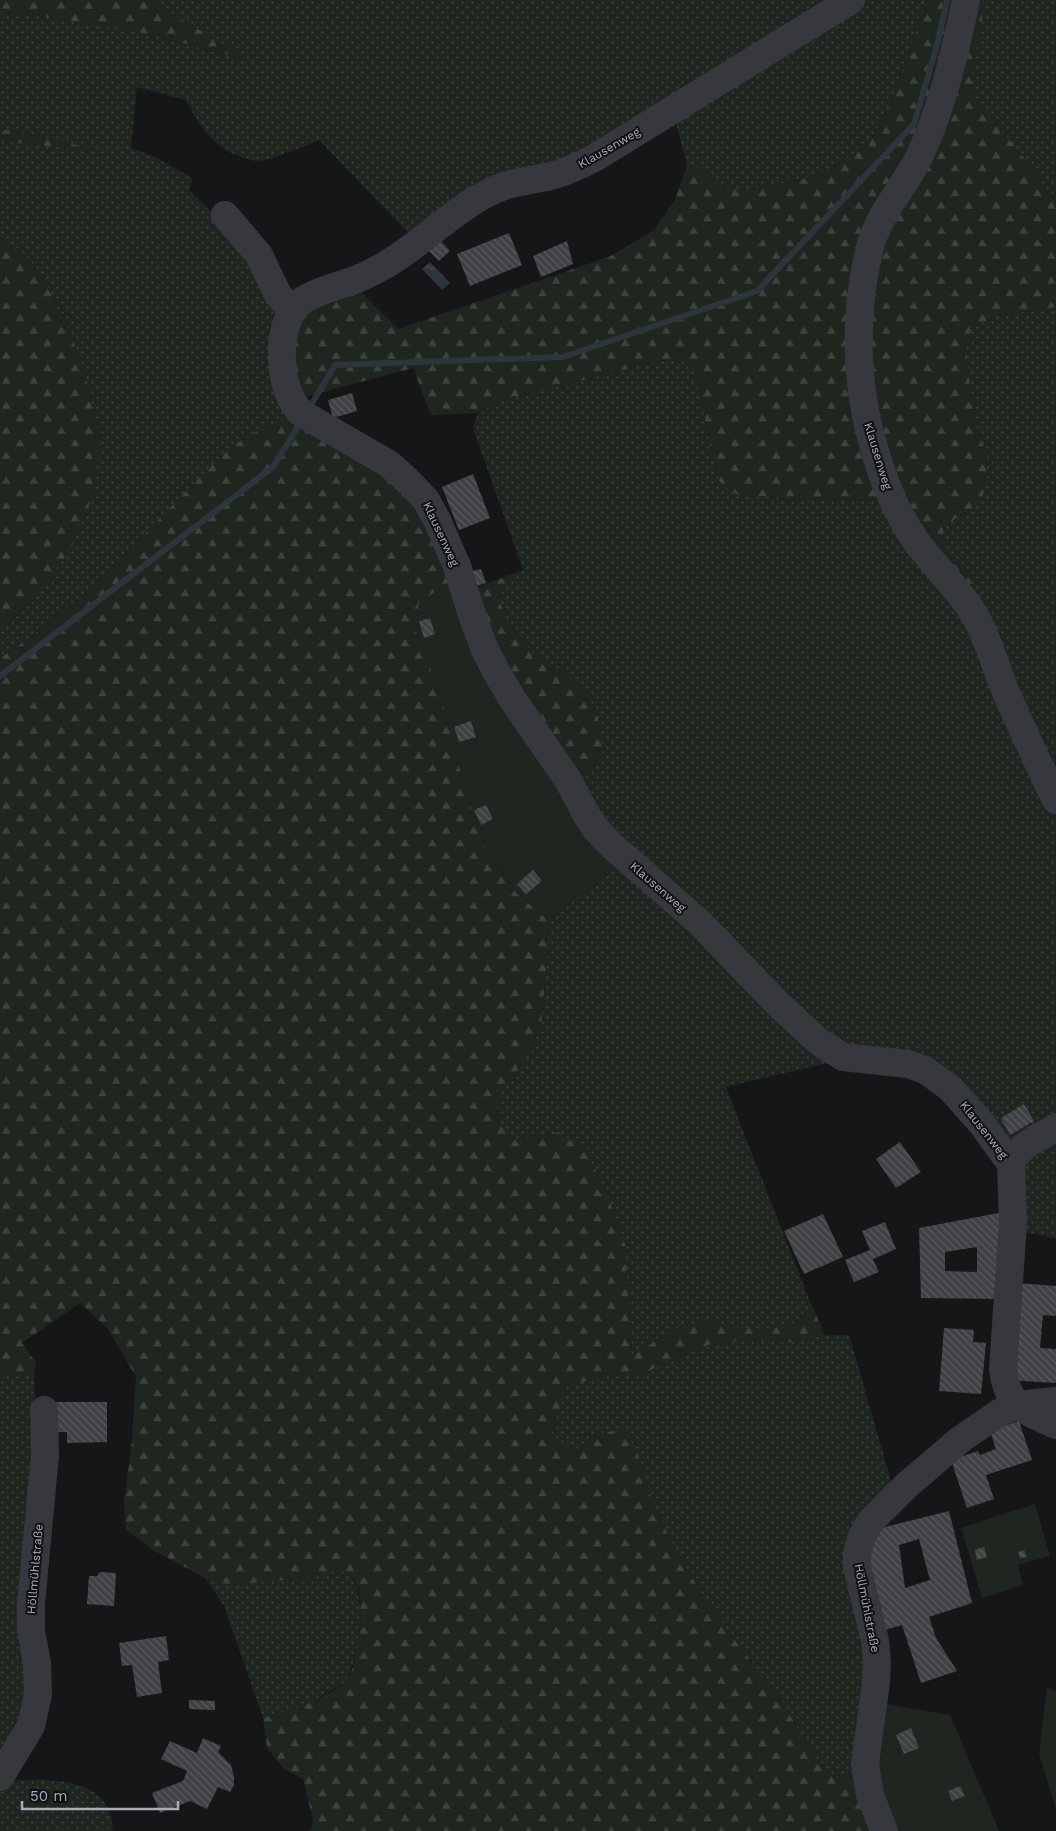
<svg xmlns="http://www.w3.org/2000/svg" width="1056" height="1831" viewBox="0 0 1056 1831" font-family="'Work Sans',sans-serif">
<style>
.grass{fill:url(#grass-dots)}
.forest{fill:url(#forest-firs)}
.garden{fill:#1e261f}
.water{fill:url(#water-ripples)}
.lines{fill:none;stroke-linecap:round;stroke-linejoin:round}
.stream{stroke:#2c353c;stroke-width:6}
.building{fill:url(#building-back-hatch);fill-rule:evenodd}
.minor{stroke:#37383d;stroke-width:28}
.labels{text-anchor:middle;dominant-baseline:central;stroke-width:4;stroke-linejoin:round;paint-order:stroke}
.street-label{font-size:12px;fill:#a8adb8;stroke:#111113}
</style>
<defs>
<pattern id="grass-dots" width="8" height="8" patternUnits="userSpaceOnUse" patternTransform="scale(1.25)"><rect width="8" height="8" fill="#1e261f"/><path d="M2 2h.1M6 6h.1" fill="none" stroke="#3c433d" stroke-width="1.8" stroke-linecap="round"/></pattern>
<pattern id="forest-firs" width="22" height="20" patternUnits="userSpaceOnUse" patternTransform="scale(1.25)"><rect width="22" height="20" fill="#1e261f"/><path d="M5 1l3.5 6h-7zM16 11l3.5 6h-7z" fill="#3c433d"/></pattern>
<pattern id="water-ripples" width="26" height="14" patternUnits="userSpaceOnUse" patternTransform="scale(1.25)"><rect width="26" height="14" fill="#2c353c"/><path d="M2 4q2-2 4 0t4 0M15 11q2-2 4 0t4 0" fill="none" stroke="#485056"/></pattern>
<pattern id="building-back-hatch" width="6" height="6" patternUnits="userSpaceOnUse" patternTransform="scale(1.25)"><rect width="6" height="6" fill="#404145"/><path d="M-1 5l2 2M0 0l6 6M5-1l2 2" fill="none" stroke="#595a5e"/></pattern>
</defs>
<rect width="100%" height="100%" fill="#161618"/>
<!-- grass -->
<path class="grass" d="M150 0H838L618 138 413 238 319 140C306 145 269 162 257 161 253 161 249 159 245 158 215 150 200 127 186 100L137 87 131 148 155 157 193 178 189 190 232 232 273 299 296 417 227 449 101 579 45 627 0 658V633L34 600 100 438 83 365 61 311 39 272 19 249 0 238V141L101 151 23 133 0 129V13L36 15 149 34 249 61Z
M861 0H927L891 105 867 146 831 169 800 180 747 190 722 187 700 168 687 166 674 115Z
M983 0H1056V209C1037 175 1017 148 989 120 984 115 975 106 973 99 968 70 981 31 983 0Z
M1056 307V789L943 544V530L956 518 979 504 987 456 976 425 969 379 966 344 973 325 998 316Z
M681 359 696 374 712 454 720 482 738 496 887 501 952 595 998 686 1056 816V1119L1011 1146 977 1105 852 1053 638 863 575 782 568 675 534 655 510 626 499 601 502 588 523 570 473 428 478 413 495 402 659 361Z
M620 865 837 1061 726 1087 809 1299 802 1317 790 1325 766 1329 739 1328 710 1321 686 1324 632 1355 625 1244 559 1132 514 1140 498 1121 499 1093 521 1066 541 1026 547 963 548 920Z
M1056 1132V1238L1018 1231 1020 1157Z
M825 1335H849L894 1491 870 1515 871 1643 860 1776 836 1777 819 1763 782 1702 707 1603 674 1547 653 1503 637 1451 599 1433 575 1451 552 1437 564 1387 607 1375H639L708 1345 749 1340 794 1342Z
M0 1374 34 1375 38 1435 28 1710 0 1765Z
M344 1566 357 1587 361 1612 357 1653 346 1682 305 1706 263 1718 224 1606 205 1578 231 1585 306 1578Z
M7 1780C48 1780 112 1774 113 1831H0V1788Z"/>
<!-- forest -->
<path class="forest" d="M0 0H150L251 61 149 34 36 15 0 13Z
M927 0H961L950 47 860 272 887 501 739 496 720 482 712 454 696 374 681 359 659 361 496 402 478 413 431 415 413 368 297 399 294 331 314 302 354 285 398 329 611 256 654 230 675 199 687 166 700 168 722 187 747 190 800 180 831 169 867 146 891 105Z
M971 0H983L982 22 972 76 974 101 1013 144 1039 178 1056 209V307L998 316 973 326 966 344 969 379 976 425 987 456V483L979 504 956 518 943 530V544L960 565 986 604 999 641 928 550 875 434 866 289Z
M0 129 23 133 107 152 0 141Z
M0 238 19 249 39 272 61 311 83 365 100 438 94 493 70 550 34 600 0 633Z
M296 417 414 494 453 579 441 696 466 792 484 844 515 891 548 920 547 963 541 1026 521 1066 499 1093 498 1121 514 1140 559 1132 586 1152 605 1189 625 1244 632 1355 686 1324 710 1321 739 1328 766 1329 790 1325 802 1317 809 1299 825 1335 794 1342 749 1340 708 1345 639 1375H607L565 1387 552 1437 575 1451 599 1433 624 1430 637 1451 653 1503 674 1547 707 1603 782 1702 819 1763 836 1777 860 1776 878 1831H311L313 1820 303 1779 284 1769 267 1748 263 1718C292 1710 321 1702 344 1683 359 1670 365 1604 357 1586 354 1579 348 1573 344 1567L306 1578 231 1585 205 1578 153 1550 126 1530 124 1502 132 1441 136 1377 108 1329 80 1303 22 1343 36 1363 34 1375 0 1374V658L45 627 101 579 227 449 261 429Z
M523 570 502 588 499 601 510 626 534 655 568 675 588 693 600 725 602 755 590 774 575 782 504 678 470 590Z"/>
<!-- garden -->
<path class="garden" d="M453 579 620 865 548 920 515 891 484 844 466 792 441 696 414 626 419 603Z
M1035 1504 1050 1556 1018 1565 1023 1585 982 1598 961 1528Z
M1047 1686 1056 1692V1809L1039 1754Z
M880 1703 950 1715 999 1831H890L877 1798Z"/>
<!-- water -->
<path class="water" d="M430 262 450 283 442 290 422 269Z"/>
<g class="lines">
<!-- stream -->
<path class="stream" d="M308 410 335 365 563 357 757 291 914 124 937 45 947 0
M0 676 273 467 302 420"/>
</g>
<!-- building -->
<path class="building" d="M509 233 522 265 470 286 457 254Z
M439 239 450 251 439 261 428 250Z
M567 241 573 264 541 277 533 256Z
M352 393 357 411 333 418 328 400Z
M473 474 490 518 459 530 442 487Z
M469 558 473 571 481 569 486 583 470 588 461 561Z
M430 618 435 634 424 638 419 621Z
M471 721 476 737 459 742 454 727Z
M486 805 493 819 481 825 474 810Z
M533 870 542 881 526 894 517 884Z
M1024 1104 1034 1121 1010 1135 1001 1118Z
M900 1142 921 1172 896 1188 876 1159Z
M1004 1212 1000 1299 921 1298 919 1228ZM977 1247V1272L945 1271V1252Z
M823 1214 843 1257 804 1274 784 1231Z
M885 1222 896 1249 873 1259 879 1272 854 1282 845 1260 870 1250 862 1231Z
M1017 1283 1056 1286V1316L1043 1315 1040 1348 1056 1349V1383L1010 1380Z
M944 1328 974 1330 973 1342 986 1343 981 1394 939 1391Z
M54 1402H107V1442L67 1443V1432H55Z
M1019 1421 1032 1460 986 1475 994 1499 967 1508 951 1460 978 1451 980 1455 996 1449 990 1431Z
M949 1511 972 1603 929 1617 936 1638 957 1671 921 1683 902 1625 881 1631 868 1578 869 1531ZM919 1539 930 1580 905 1588 899 1545Z
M984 1547 987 1557 977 1560 975 1550Z
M1024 1550 1027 1557 1020 1558 1018 1552Z
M99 1572 116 1573 114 1606 87 1604 89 1576H98Z
M166 1636 169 1660 158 1662 162 1693 137 1697 132 1665 122 1666 119 1643Z
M189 1700 215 1701V1710L189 1709Z
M911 1728 919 1748 904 1754 896 1735Z
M203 1738 221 1746 218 1752 231 1765 234 1777V1785L230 1792 218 1787 207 1809 190 1801 160 1813 152 1793 183 1781 187 1771 161 1759 170 1741 197 1753Z
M960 1786 965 1796 952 1801 948 1791Z"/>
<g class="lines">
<!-- minor -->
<path class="minor" d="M851 0 596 157C581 165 565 173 547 177 526 181 505 183 486 194 451 212 421 244 387 264 375 271 362 278 349 282 334 287 318 291 303 300 286 311 281 339 282 358 283 379 287 397 301 413L389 464 410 483 426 500 437 520 456 564 475 624 485 650 498 675 513 700 568 780 587 816 596 829 611 845 699 922 777 1003 818 1041 843 1057 908 1064 925 1070 950 1088 982 1124 1011 1164 1013 1222 1003 1370C1008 1407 1025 1411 1056 1425
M966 0C955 52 943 106 920 155 905 187 879 212 870 247 853 317 855 388 877 458 886 487 898 516 916 541 934 567 959 588 975 616 988 638 994 662 1003 685 1019 724 1038 762 1056 800
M225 215 259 255 278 295 293 311
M1011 1164C1022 1142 1037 1140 1056 1127
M0 1777 31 1726 38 1694 37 1663 31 1631V1604L45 1455 44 1410
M884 1831 870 1795 865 1764 876 1682 877 1663 875 1641 857 1567V1553L861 1538 870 1522 907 1485 961 1439 999 1413 1018 1405 1056 1401"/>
</g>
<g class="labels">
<!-- street labels -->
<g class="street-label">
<text transform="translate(609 148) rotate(-30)">Klausenweg</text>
<text transform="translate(878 456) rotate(73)">Klausenweg</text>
<text transform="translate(441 534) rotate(65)">Klausenweg</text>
<text transform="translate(658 887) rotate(41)">Klausenweg</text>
<text transform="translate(984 1130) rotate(52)">Klausenweg</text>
<text transform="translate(35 1569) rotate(-85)">Höllmühlstraße</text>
<text transform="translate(867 1608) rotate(79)">Höllmühlstraße</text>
</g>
</g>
<!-- scale -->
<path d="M22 1801v8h156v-8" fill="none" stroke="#a8adb8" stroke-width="2.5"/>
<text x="30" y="1801" font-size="15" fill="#a8adb8" stroke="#111113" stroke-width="4" paint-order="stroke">50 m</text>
</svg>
